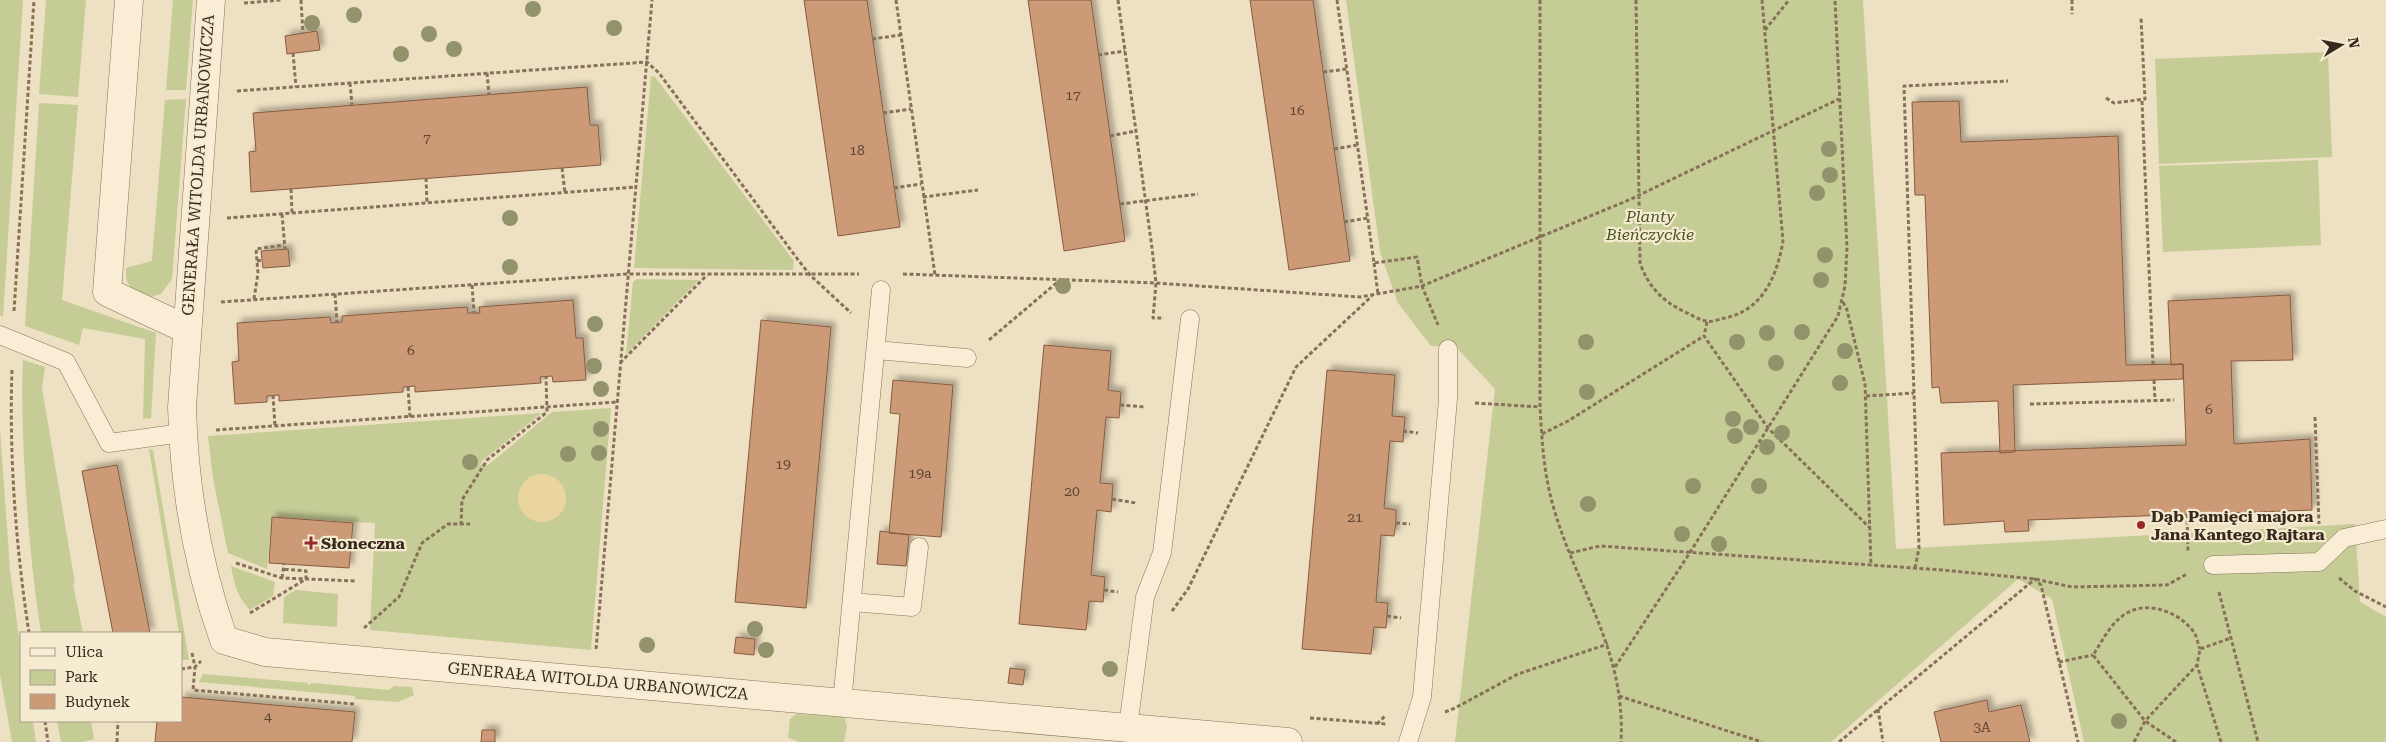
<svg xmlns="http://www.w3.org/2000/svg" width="2386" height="742" viewBox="0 0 2386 742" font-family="'Roboto Serif',serif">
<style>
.green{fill:#c6cc96}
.sand{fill:#ead59e}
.building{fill:#cc9a77;stroke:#875b3f;filter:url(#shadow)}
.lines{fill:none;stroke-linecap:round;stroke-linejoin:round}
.lane-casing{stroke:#887159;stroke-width:19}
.street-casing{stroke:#887159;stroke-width:29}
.path{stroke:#887159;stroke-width:3;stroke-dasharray:4 2.5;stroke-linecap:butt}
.lane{stroke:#f9eed5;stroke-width:18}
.street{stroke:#f9eed5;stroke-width:28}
.tree{fill:#93936b}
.poi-dot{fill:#97292b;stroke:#f5ebd1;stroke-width:2}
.labels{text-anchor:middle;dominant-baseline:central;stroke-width:4.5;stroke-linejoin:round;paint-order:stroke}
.number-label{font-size:14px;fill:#5c4634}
.street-label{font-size:16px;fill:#372a1d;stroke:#f5ebd1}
.park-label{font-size:16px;font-style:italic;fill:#485424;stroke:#f5ebd1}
.poi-label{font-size:16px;font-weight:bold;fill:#372a1d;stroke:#f5ebd1;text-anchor:start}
</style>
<defs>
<filter id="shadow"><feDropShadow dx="4.5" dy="-4.5" stdDeviation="2.5" flood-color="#0004"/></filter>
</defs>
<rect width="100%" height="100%" fill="#eee0c2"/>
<!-- green -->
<path class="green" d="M0 0H23L3 317 0 315Z
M46 0H86L78 97 39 94Z
M173 0H193L186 90H166Z
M1346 0H1863L1896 549 2355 524 2360 602 2386 617V742H2084L2052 599 2018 579 1831 742H1455L1495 389 1456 347 1431 346 1398 303 1380 252Z
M2328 52 2332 157 2159 164 2155 59Z
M651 76 655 77 794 261 793 270 634 268Z
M186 99 172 279 161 294 146 298C131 290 125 286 126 268L152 261 165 100Z
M39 103 78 105 62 300 156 333 151 418 143 419 145 339 83 328 79 345 25 326Z
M2318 160 2321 245 2163 252 2159 166Z
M637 279 699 280 626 354 633 282Z
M23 360 45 367 42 388 75 583 73 584 83 633H41C32 575 27 518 24 459 23 426 21 393 23 360Z
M611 408 591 650 370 630 375 523 272 518 267 569 228 553 213 478 208 436 542 413 483 460 480 465H488L552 412Z
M0 429 10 570 21 652V721H33L36 742H12L0 675Z
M149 449 153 450 189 660H181V633H179Z
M231 566 275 582 273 596 250 610C237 597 234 583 231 566Z
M296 590 338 594 337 627 283 623 284 597Z
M203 674 308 683V685L313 683 389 690 394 686 412 687 414 695 398 702 355 699V696L199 682Z
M796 714 844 717 847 726 844 742H800L788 738 790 719Z
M57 721H91L94 739 83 742H61Z"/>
<!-- sand -->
<path class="sand" d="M518 498a24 24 0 1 1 48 0a24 24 0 1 1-48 0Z"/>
<!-- building -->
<path class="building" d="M804 0H867L900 227 838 236Z
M1028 0H1091L1125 241 1064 251Z
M1250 0H1313L1350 261 1289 270Z
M317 31 320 50 287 54 285 36Z
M587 87 590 125H598L601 165 251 192 249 152 256 151 253 113Z
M1959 101 1961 142 2118 136 2126 365 2183 364V379L2013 385 2015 452 2000 453 1998 401 1941 403 1939 387 1932 388 1925 195H1915L1912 102Z
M288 249 290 266 263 268 261 251Z
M2290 295 2293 360 2231 361 2234 444 2310 439 2312 510 2028 520 2029 531 2005 532 2004 521 1944 525 1941 453 2186 445 2183 364 2171 365 2168 301Z
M573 300 576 338H583L586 380 553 382 552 376 540 377 541 383 415 392V386L403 387V392L279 401V395L267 396V402L235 404 232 362 239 361 237 323 330 317 331 323 342 322V316L467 307 468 313H480L479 307Z
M761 320 831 327 806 608 735 602Z
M1044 345 1111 351 1108 390 1121 392 1119 418 1106 417 1100 483 1113 484 1111 512 1097 510 1091 575 1105 577 1103 602 1089 601 1086 630 1019 624Z
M1327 370 1395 375 1392 416 1405 417 1403 442 1390 441 1384 508 1396 510V523L1394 536 1381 535 1376 602 1388 603 1386 628 1374 627 1371 654 1302 649Z
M893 380 953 385 941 537 889 533 900 414 890 413Z
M117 465 150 633H113L82 471Z
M272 517 353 523 349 568 269 563Z
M880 531 909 535 906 566 877 564Z
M736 637 755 639 754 655 734 653Z
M1010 668 1025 670 1023 685 1008 683Z
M181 697 355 712 352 742H155L157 721H181Z
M1987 700 1989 712 2021 705 2030 742H1941L1934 712Z
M482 730H495V742H481Z"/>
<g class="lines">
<defs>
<path id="lane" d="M0 335 66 362 109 443 182 433
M876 350 967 358
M2213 565 2319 562 2344 538 2386 529
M852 602 912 607 919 547
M842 703 881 290
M1128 727 1145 597 1162 553 1190 319
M1408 742 1422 697 1448 399V349"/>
<path id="street" d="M129 0 107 292 186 329
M211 0 182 407C184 485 198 567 224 640L265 652 1288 742"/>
</defs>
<!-- lane casing -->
<use href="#lane" class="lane-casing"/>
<!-- street casing -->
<use href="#street" class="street-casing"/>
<!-- path -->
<path class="path" d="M301 0 303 34
M896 0 935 275
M1118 0 1152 248 1156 283 1153 318H1164
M1337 0 1374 263 1417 257 1422 286 1438 325
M1540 0V407C1542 442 1544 476 1554 509 1578 591 1626 651 1621 742
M1636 0 1640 263C1648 286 1662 301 1685 312 1692 315 1699 320 1706 321 1711 323 1719 319 1725 318 1763 310 1777 276 1783 241L1762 0
M2072 0V14
M244 3 281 0
M1765 30 1789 0
M872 39 901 35
M293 53 296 87
M1098 55 1125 51
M1323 72 1347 69
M487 73 489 95
M350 83 352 105
M237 91 647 62 659 73 799 261 810 275 851 313
M2106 98 2114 103 2145 99 2141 18
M2142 101 2153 364
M883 113 911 109
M1110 136 1136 131
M1334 149 1358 145
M562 168 565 193
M426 178 427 203
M894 188 921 184
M291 189 292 213
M923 197 978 190
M1120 204 1198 194
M282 214 285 249
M227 218 636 187
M1344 222 1368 218
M257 261 262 260
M1374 263 1378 294
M903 274 1156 283 1360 297 1422 286 1631 199 1839 99
M472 285 474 313
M335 294 337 322
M254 299 258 273 256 249 284 245
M221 302 627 274H859
M1843 302 1847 310 1865 384 1871 566
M14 311 34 0
M1707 322 1704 336 1768 428 1870 528
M989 340 1060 280
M620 363 707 275
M12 370C9 458 16 547 29 633
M2154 380 2155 401
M408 387 410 417
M273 395 275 426
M1866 396 1914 393
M1475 403 1540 407
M2030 404 2174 400
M1120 405 1145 407
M2315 417 2319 524
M216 430 617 402
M1403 431 1418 433
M1542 434 1568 421 1704 336
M1112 499 1136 503
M2187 514 2188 552
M1396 523 1410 524
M461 525 462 500 487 460 547 412 546 377
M1570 553 1600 546 1942 570 2035 579 2072 587 2167 585 2187 574
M236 563 282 578 357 581
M1915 568 1919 548 1904 86 2008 81
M282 578 284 564
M2339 578 2355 591 2386 607
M1104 590 1118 592
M2219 592 2258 742
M1172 611 1188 589 1296 367 1372 296
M250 613 306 579V571L283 569
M1387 616 1401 618
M364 628 399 597 422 543 448 524H470
M596 649 652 0
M192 653 195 667 193 690 354 704
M2059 662 2093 655
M1615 667 1689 554 1838 316 1845 286 1847 248 1835 0
M181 669 195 667 201 661
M1619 696 1762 742
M1878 709 1883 742
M1445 712 1455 708 1518 674 1608 644
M1310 718 1386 724
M45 721 48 742
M1377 724 1386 715
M117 742 118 721
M1839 742 2035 579 2041 585 2078 742
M2134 742 2145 721 2197 665
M2176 742 2145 721 2093 655C2103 640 2111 622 2127 613 2149 600 2182 613 2195 634 2197 638 2198 644 2200 649
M2221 742 2197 665 2200 649 2231 638"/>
<!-- lane -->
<use href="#lane" class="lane"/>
<!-- street -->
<use href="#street" class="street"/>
</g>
<!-- trees -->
<g class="tree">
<circle cx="533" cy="9" r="8"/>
<circle cx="354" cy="15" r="8"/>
<circle cx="312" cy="23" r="8"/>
<circle cx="614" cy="28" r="8"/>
<circle cx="429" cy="34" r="8"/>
<circle cx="454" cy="49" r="8"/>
<circle cx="401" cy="54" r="8"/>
<circle cx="1829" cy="149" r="8"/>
<circle cx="1830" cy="175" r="8"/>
<circle cx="1817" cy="193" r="8"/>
<circle cx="510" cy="218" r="8"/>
<circle cx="1825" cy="255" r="8"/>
<circle cx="510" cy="267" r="8"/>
<circle cx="1821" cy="280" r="8"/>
<circle cx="1063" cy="286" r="8"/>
<circle cx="595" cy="324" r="8"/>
<circle cx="1802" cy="332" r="8"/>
<circle cx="1767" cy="333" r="8"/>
<circle cx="1586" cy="342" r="8"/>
<circle cx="1737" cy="342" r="8"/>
<circle cx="1845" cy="351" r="8"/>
<circle cx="1776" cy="363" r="8"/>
<circle cx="594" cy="366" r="8"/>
<circle cx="1840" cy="383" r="8"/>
<circle cx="601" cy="389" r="8"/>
<circle cx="1587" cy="392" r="8"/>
<circle cx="1733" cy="419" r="8"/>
<circle cx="1751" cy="427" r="8"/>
<circle cx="601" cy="429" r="8"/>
<circle cx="1782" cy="433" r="8"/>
<circle cx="1735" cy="436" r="8"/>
<circle cx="1767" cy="447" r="8"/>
<circle cx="599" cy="453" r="8"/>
<circle cx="568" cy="454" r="8"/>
<circle cx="470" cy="462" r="8"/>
<circle cx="1693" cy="486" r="8"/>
<circle cx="1759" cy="486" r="8"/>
<circle cx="1588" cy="504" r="8"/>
<circle cx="1682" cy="534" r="8"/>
<circle cx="1719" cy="544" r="8"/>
<circle cx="755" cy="629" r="8"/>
<circle cx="647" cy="645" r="8"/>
<circle cx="766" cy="650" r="8"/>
<circle cx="1110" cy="669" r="8"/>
<circle cx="2119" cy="721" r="8"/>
</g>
<!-- markers -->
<g class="poi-dot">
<circle cx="2141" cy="525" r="5"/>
<path d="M308.5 535.5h5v5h5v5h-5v5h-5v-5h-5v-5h5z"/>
</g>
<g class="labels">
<!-- number labels -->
<g class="number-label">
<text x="1073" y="95">17</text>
<text x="1297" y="110">16</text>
<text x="427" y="138">7</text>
<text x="857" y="150">18</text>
<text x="411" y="350">6</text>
<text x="2209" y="409">6</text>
<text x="783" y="464">19</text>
<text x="920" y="473">19a</text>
<text x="1072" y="491">20</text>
<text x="1355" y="517">21</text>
<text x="268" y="716">4</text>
<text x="1982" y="727">3A</text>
</g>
<!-- street labels -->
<g class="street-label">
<text transform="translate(198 165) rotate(-86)">GENERAŁA WITOLDA URBANOWICZA</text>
<text transform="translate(598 681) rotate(5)">GENERAŁA WITOLDA URBANOWICZA</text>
</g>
<!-- park labels -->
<g class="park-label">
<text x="1650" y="216">Planty<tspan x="1650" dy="18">Bieńczyckie</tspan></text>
</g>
<!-- poi labels -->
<g class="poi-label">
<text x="2151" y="516">Dąb Pamięci majora<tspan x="2151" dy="18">Jana Kantego Rajtara</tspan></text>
<text x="321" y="543">Słoneczna</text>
</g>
</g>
<!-- legend -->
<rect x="20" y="632" width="162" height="90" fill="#f5ebd1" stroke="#a99e89"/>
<rect x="30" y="648" width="25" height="8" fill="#f9eed5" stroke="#a99e89"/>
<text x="65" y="657" font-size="15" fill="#372a1d">Ulica</text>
<rect x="30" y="670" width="25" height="15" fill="#c6cc96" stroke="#a99e89"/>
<text x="65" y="682" font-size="15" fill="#372a1d">Park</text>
<rect x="30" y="694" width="25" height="15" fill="#cc9a77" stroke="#a99e89"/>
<text x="65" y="707" font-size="15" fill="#372a1d">Budynek</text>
<!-- north arrow -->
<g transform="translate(2341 45) rotate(80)" stroke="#f5ebd1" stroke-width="4" paint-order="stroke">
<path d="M0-4L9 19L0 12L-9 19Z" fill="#372a1d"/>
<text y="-8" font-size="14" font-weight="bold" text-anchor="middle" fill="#372a1d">N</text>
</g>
</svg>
